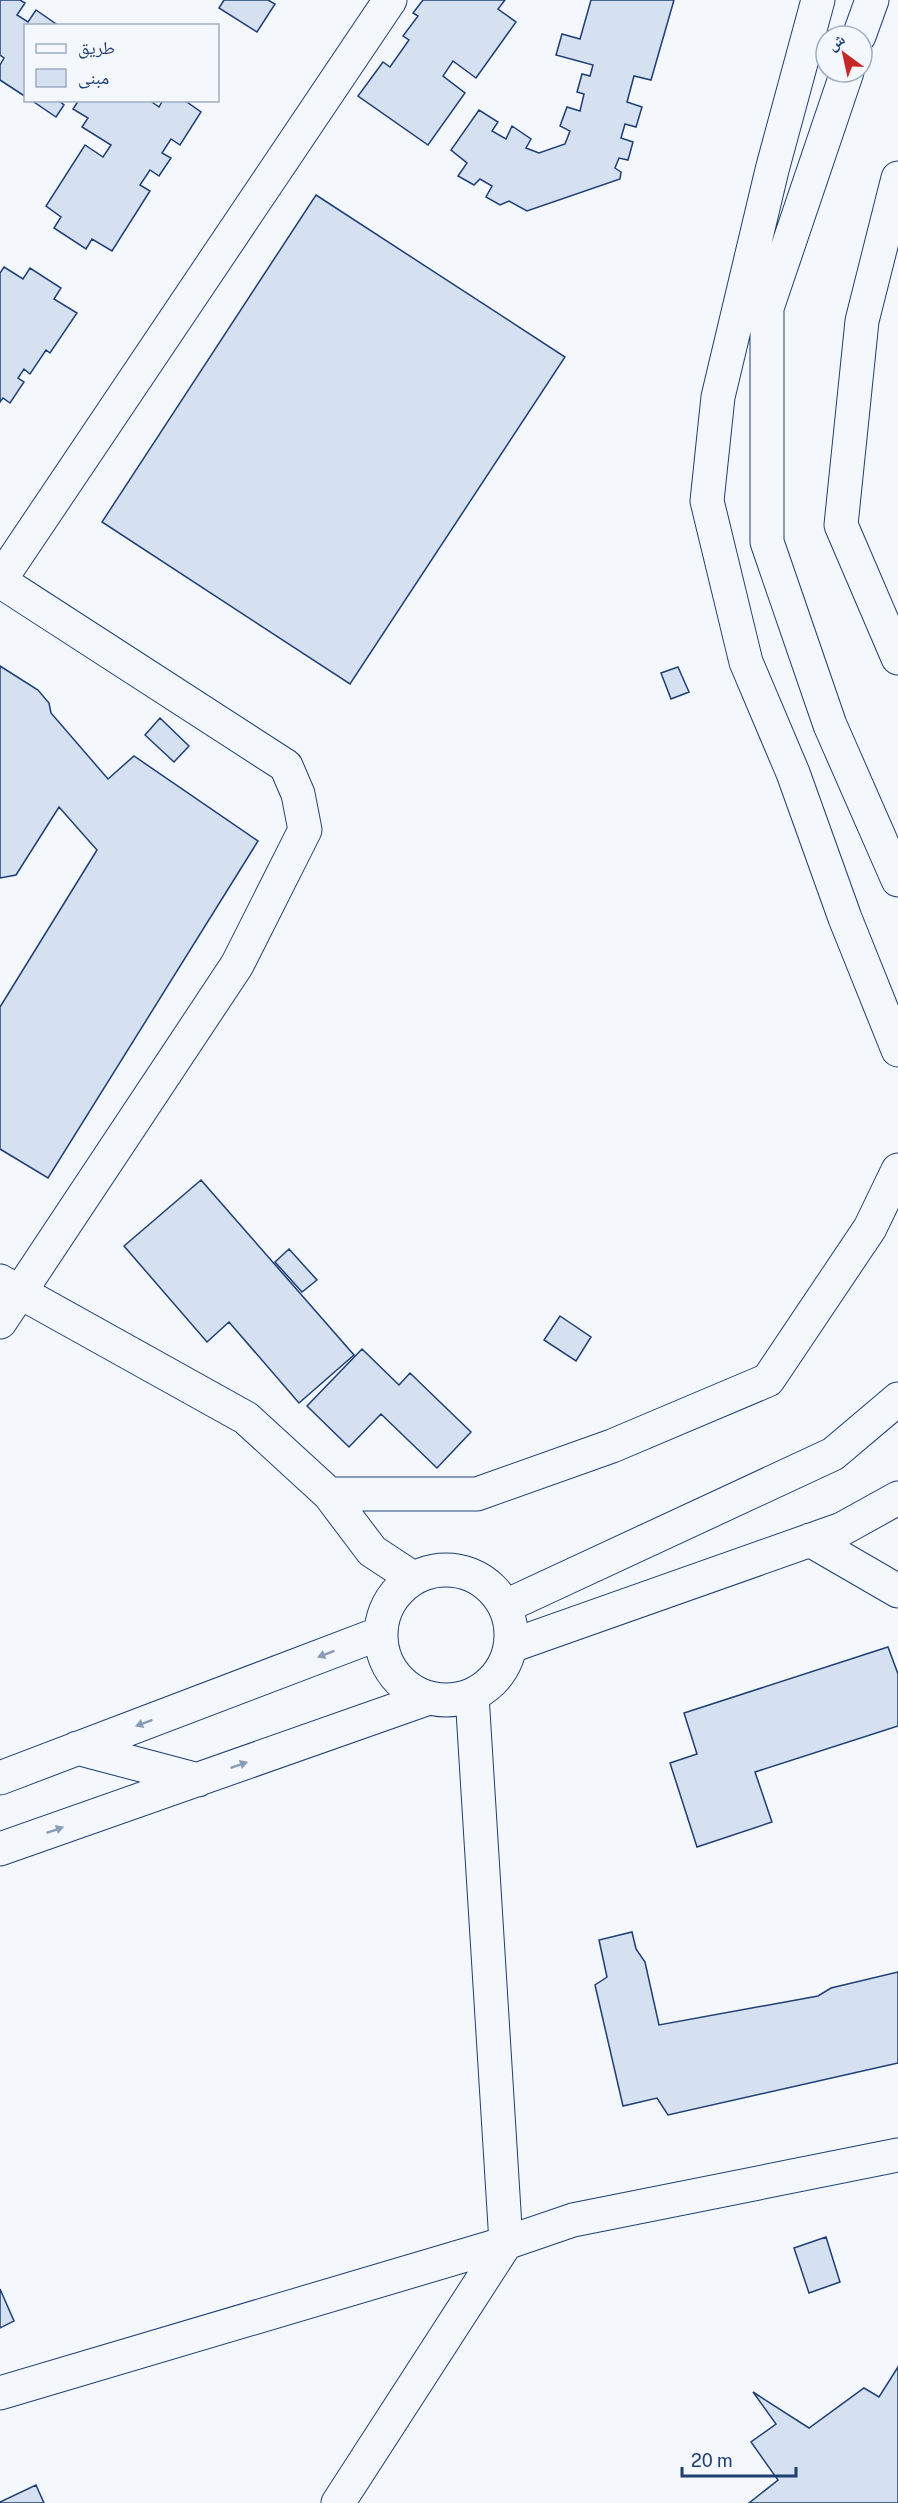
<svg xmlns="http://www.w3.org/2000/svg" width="898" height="2503" viewBox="0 0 898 2503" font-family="'Public Sans','Noto Naskh Arabic',sans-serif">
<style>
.building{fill:#d5e0f0;stroke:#1d3f73;stroke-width:1.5}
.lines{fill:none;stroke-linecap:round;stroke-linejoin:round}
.street-casing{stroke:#1d3f73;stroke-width:35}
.street{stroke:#f4f7fb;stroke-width:33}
.oneway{fill:#889bb7}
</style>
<rect width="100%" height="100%" fill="#f4f7fb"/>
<!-- building -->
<path class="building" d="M0 0H20L25 3 17 15 28 22 36 10 59 26H26V97L0 80V65L4 58 0 55Z
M224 0H268L275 4 257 32 219 8Z
M423 0H505L498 9 516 22 476 78 453 61 443 76 465 93 428 145 358 96 383 62 390 67 409 40 403 36 418 16 413 13Z
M591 0H674L651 80 634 76 627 102 642 107 636 127 625 124 621 138 633 142 628 160 619 158 615 168 621 172 620 179 527 211 509 201 500 205 486 197 492 186 480 179 474 185 458 176 467 163 451 150 479 110 498 122 492 131 506 139 512 126 531 139 526 148 539 153 565 144 570 131 560 126 567 107 580 111 584 94 577 92 582 74 590 76 593 65 556 55 562 34 580 39Z
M31 100H58L64 105 56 117Z
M79 100H149L159 107 163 100H184L201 112 180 145 171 139 162 153 171 158 159 176 150 170 140 185 150 191 112 251 92 239 86 249 54 228 61 217 46 206 85 145 103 157 111 145 82 127 88 118 73 109Z
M316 195 565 357 350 684 102 522Z
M4 267 23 279 30 268 61 288 54 299 77 313 50 353 46 350 30 374 24 369 18 378 24 382 10 403 3 398 0 402V273Z
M0 666 38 690 49 703 51 713 108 779 134 756 258 841 48 1178 0 1149V1007L97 850 59 807 16 875 0 878Z
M678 667 689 692 671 699 661 673Z
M160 718 189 746 174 762 145 735Z
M201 1180 354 1355 299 1403 229 1322 207 1342 124 1246Z
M289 1249 317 1280 302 1292 275 1262Z
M560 1316 591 1337 576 1361 544 1340Z
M362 1349 399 1385 410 1373 471 1432 437 1468 381 1414 349 1447 307 1406Z
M888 1647 898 1674V1726L755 1772 772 1822 697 1847 670 1763 697 1754 684 1713Z
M632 1932 636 1949 645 1962 659 2025 818 1996 831 1988 898 1972V2063L668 2115 657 2098 623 2106 595 1985 607 1977 599 1940Z
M826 2237 840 2282 809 2293 794 2248Z
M0 2289 14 2321 0 2328Z
M898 2367V2503H749L778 2480 751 2442 776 2424 753 2392 809 2428 864 2388 879 2397Z
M36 2485 44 2503H0V2502Z"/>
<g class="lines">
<defs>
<path id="street" d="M818 0 772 170 718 397 707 501 746 662 793 773 845 918 898 1050
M859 36 872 0
M847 72 767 308V542L830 725 898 880
M898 178 862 321 841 525 898 658
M0 580 390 0
M0 581 286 766 298 794 305 830 237 965 0 1322
M0 1281 246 1418 329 1494 372 1551 413 1578
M329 1494H477L612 1446 768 1380 870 1228 898 1170
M810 1540 898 1591
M381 1635a65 65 0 1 1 130 0a65 65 0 1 1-130 0Z
M506 1606 833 1454 898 1399
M511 1646 842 1529 898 1498
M77 1748 198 1780
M0 1778 381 1633
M0 1849 429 1698
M0 2393 506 2243 573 2220 898 2155
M338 2503 506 2243 472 1695"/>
</defs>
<!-- street casing -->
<use href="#street" class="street-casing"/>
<!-- street -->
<use href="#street" class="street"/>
</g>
<!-- one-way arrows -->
<defs><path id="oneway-solid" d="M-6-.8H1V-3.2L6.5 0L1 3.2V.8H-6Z" transform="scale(1.5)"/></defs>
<g class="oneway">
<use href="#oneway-solid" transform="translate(326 1654) rotate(159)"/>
<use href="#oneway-solid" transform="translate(144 1723) rotate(159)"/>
<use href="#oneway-solid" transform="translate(239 1765) rotate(-19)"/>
<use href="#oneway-solid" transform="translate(55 1830) rotate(-19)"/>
</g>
<!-- legend -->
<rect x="24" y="24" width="195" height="78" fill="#f4f7fb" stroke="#9eadc5" stroke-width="1.5"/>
<rect x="36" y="44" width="30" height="9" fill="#f4f7fb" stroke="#9eadc5" stroke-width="1.5"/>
<text x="78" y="54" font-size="18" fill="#1d3f73">طريق</text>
<rect x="36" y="69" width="30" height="18" fill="#d5e0f0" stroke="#9eadc5" stroke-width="1.5"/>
<text x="78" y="84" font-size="18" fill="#1d3f73">مبنى</text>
<!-- north arrow -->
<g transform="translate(844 54) rotate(327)"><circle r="28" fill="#f4f7fb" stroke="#9eadc5" stroke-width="1.5"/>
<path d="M0-4.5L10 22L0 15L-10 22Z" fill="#c62828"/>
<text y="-9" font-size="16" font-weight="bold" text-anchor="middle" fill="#1d3f73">ش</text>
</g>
<!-- scale -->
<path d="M682 2467v9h114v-9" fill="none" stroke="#1d3f73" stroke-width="3"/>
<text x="691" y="2467" font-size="18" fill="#1d3f73" stroke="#f4f7fb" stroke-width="4.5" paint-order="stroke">20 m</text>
</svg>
